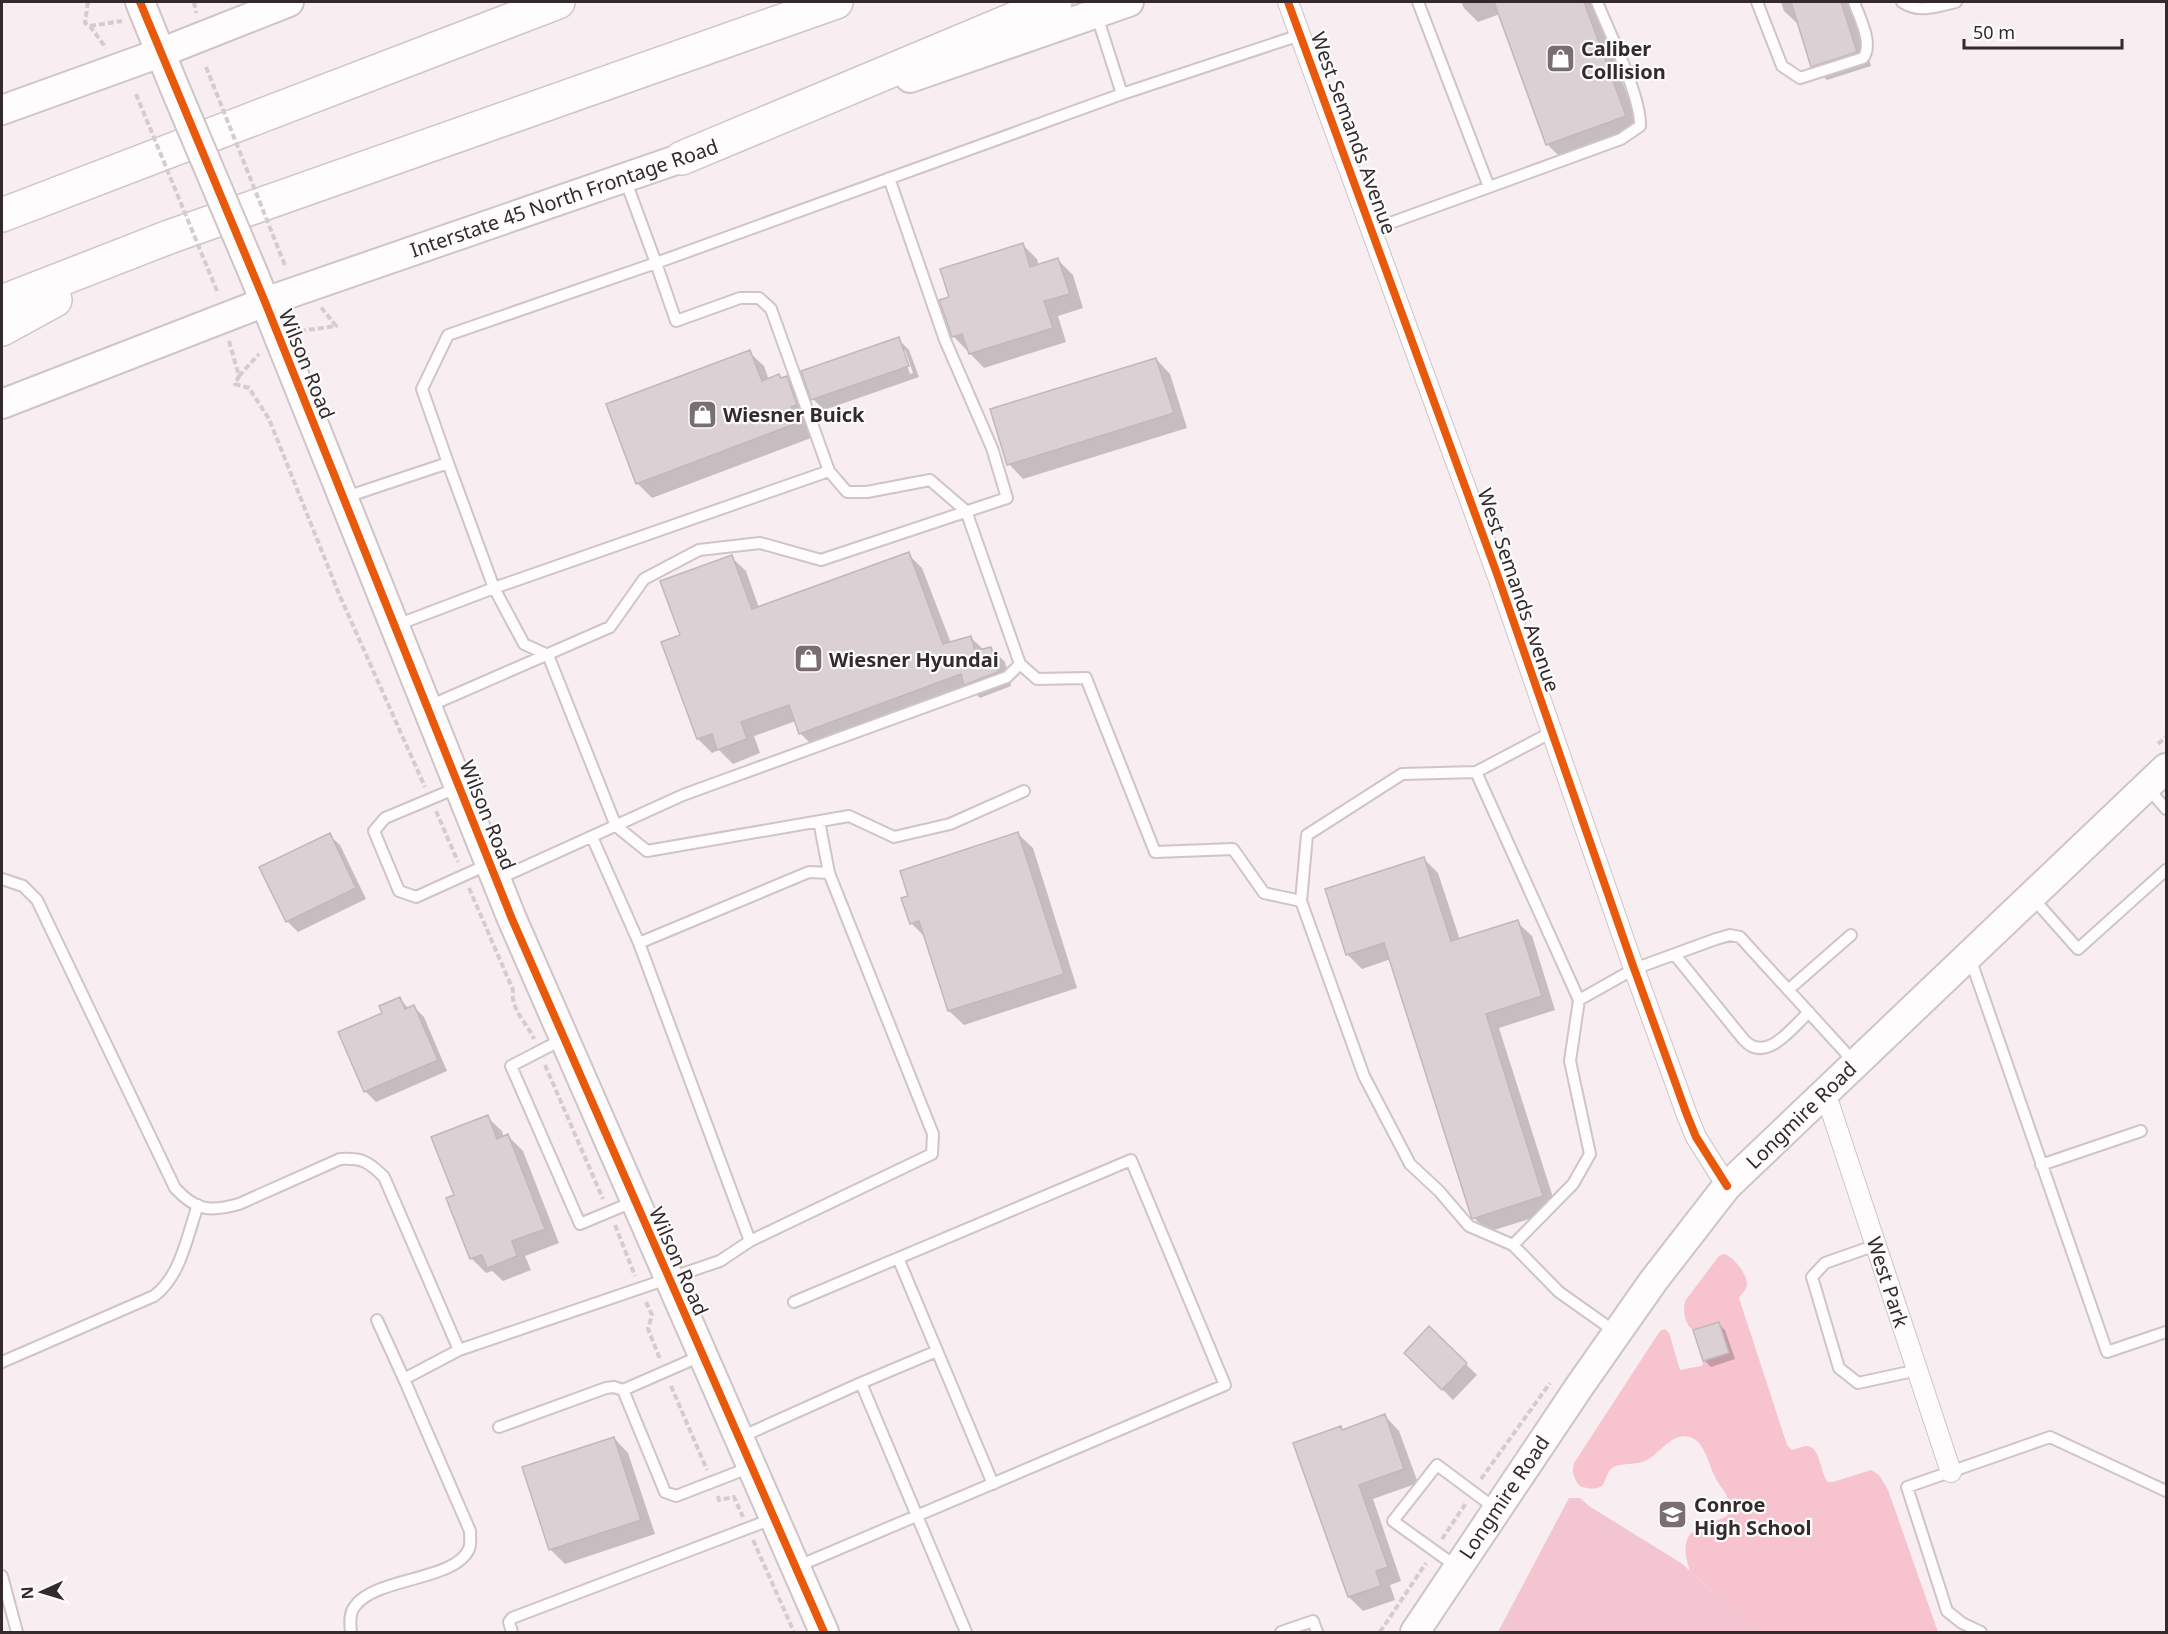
<svg xmlns="http://www.w3.org/2000/svg" width="2168" height="1634" viewBox="0 0 2168 1634" font-family="'Noto Sans',sans-serif">
<style>
.green{fill:#f2c5d0}
.forest{fill:#f6c3cf}
.shadow{fill:#0003;fill-rule:evenodd}
.building{fill:#dbd0d3;stroke:#c2b8bb;stroke-width:1.5}
.lines{fill:none;stroke-linecap:round;stroke-linejoin:round}
.lane-casing{stroke:#cfc4c7;stroke-width:14}
.street-casing{stroke:#cfc4c7;stroke-width:22}
.secondary-casing{stroke:#cfc4c7;stroke-width:32}
.highway-casing{stroke:#cfc4c7;stroke-width:36}
.path{stroke:#d2cdce;stroke-width:4;stroke-dasharray:6 3;stroke-linecap:butt}
.lane{stroke:#fefcfd;stroke-width:10}
.street{stroke:#fefcfd;stroke-width:20}
.secondary{stroke:#fefcfd;stroke-width:28}
.highway{stroke:#fefcfd;stroke-width:33}
.secondary-bridge-casing{stroke:#cfc4c7;stroke-width:32;stroke-linecap:butt}
.path-bridge{stroke:#d2cdce;stroke-width:4;stroke-dasharray:6 3;stroke-linecap:butt}
.secondary-bridge{stroke:#fefcfd;stroke-width:28}
.cycleway-casing{stroke:#fcfcfc;stroke-width:11}
.cycleway{stroke:#e8590c;stroke-width:8}
.labels{text-anchor:middle;dominant-baseline:central;stroke-width:4.5;stroke-linejoin:round;paint-order:stroke}
.poi-label{font-size:20px;font-weight:bold;fill:#34292b;stroke:#fcfcfc;text-anchor:start}
.street-label{font-size:20px;fill:#34292b;stroke:#fcfcfc}
</style>
<rect width="100%" height="100%" fill="#f8edf0"/>
<!-- green -->
<path class="green" d="M1569 1498H1580L1589 1506 1681 1563 1758 1632H1498Z"/>
<!-- forest -->
<path class="forest" d="M1724 1254C1733 1256 1748 1275 1747 1285 1747 1289 1741 1294 1739 1298L1787 1445 1792 1450C1797 1449 1802 1446 1807 1446 1821 1447 1820 1474 1828 1482H1833L1871 1470 1879 1475 1888 1490 1938 1632H1758L1690 1571C1686 1559 1682 1544 1691 1533L1727 1516C1735 1497 1721 1491 1714 1475 1709 1464 1704 1441 1690 1437 1672 1432 1661 1452 1647 1460 1637 1465 1626 1463 1616 1466 1600 1471 1613 1492 1587 1488 1581 1487 1579 1486 1576 1481 1573 1474 1572 1471 1574 1463L1660 1331 1665 1329 1669 1333 1680 1370 1701 1366 1703 1364V1361L1729 1353 1719 1322 1693 1330C1684 1324 1683 1311 1685 1301L1719 1256Z"/>
<!-- shadow -->
<path class="shadow" d="M1461 2H1593L1640 130 1562 159 1548 145 1500 14 1478 22 1464 8Z
M1781 2H1850L1871 66 1827 80 1812 66 1799 25 1784 11Z
M1022 244 1037 259 1039 266 1058 260 1073 275 1083 308 1058 316 1066 342 984 368 953 336 950 298Z
M898 339 909 350 919 377 824 410 813 399ZM902 350H905L913 373 910 374Z
M749 352 764 366 769 380 787 378 801 392 811 419 805 421 811 438 652 498 637 483Z
M1156 359 1170 374 1187 428 1023 479 1009 464Z
M908 554 922 568 951 643 971 638 984 650 991 648 1005 662 1011 686 980 698 971 689 814 747 800 733 796 721 754 736 760 753 733 764 719 750 712 753 698 739 681 636 731 557 746 571 759 608Z
M1018 834 1033 848 1077 988 964 1025 949 1011 926 938 911 923Z
M329 835 340 845 366 899 298 932 287 921Z
M1424 859 1438 873 1460 940 1517 922 1532 936 1555 1010 1499 1028 1557 1210 1488 1232 1472 1216 1391 959 1362 969 1347 954Z
M399 998 409 1009 414 1007 424 1017 447 1071 376 1102 365 1091 384 1013Z
M487 1117 502 1131 504 1138 508 1136 523 1151 559 1243 525 1256 531 1270 503 1281 492 1271 486 1273 471 1258 456 1196Z
M1718 1323 1725 1330 1735 1359 1711 1367 1704 1360Z
M1429 1328 1477 1375 1453 1400 1406 1353Z
M1385 1416 1399 1431 1418 1483 1373 1499 1401 1581 1390 1585 1395 1600 1363 1611 1349 1597 1340 1428 1344 1431Z
M614 1438 628 1453 655 1534 565 1564 550 1549Z"/>
<!-- building -->
<path class="building" d="M1494 2H1584L1626 116 1546 145Z
M1791 2H1841L1857 52 1811 67Z
M1023 243 1030 267 1058 258 1070 294 1044 301 1053 328 969 354 962 334 952 337 939 300 949 297 940 269Z
M899 337 909 366 811 400 801 371Z
M750 350 762 381 779 374 781 378 787 376 797 405 791 407 797 423 636 484 606 404Z
M1156 358 1174 413 1007 465 990 409Z
M909 552 943 644 971 636 975 651 991 647 998 672 964 685 961 674 799 734 789 705 741 722 747 739 717 750 712 734 697 739 661 642 680 635 660 581 732 555 752 609Z
M1018 832 1064 974 948 1011 919 921 910 924 901 898 908 896 900 871Z
M330 833 356 888 286 922 259 867Z
M1424 857 1451 941 1518 920 1542 996 1486 1014 1543 1196 1472 1219 1384 943 1346 955 1325 889Z
M400 997 405 1009 414 1005 438 1060 364 1092 338 1032 382 1013 379 1006Z
M488 1115 497 1139 508 1134 545 1229 512 1241 517 1256 487 1268 482 1255 470 1259 446 1198 454 1195 431 1137Z
M1719 1322 1729 1353 1703 1361 1693 1330Z
M1429 1326 1467 1363 1442 1390 1404 1353Z
M1385 1414 1404 1469 1359 1485 1388 1567 1376 1571 1381 1586 1348 1597 1293 1443 1341 1426 1342 1430Z
M614 1437 641 1520 549 1550 522 1467Z"/>
<g class="lines">
<defs>
<path id="lane" d="M1418 2 1489 187
M1757 2 1782 66 1800 78 1863 58C1874 44 1859 17 1854 2
M1902 2C1919 14 1937 6 1956 2
M1122 94 1300 35
M1371 230 1621 139 1640 126C1641 96 1609 32 1597 2
M448 463 422 389 448 335 656 263 625 179
M343 498 448 463 494 588 394 626
M1020 664 1037 679 1086 678 1155 852 1233 849 1264 893 1301 901 1364 1076 1410 1164 1439 1191 1469 1226 1513 1245 1559 1292 1617 1333
M427 707 610 627 644 579 699 550 760 543 821 560 1007 498 992 448 945 340 889 178
M1476 772 1552 732
M459 787 385 818 374 831 399 891 416 897 489 864
M2147 787 2166 809
M1024 791 950 824 894 837 849 816 647 851 616 826 548 655 524 644 494 588 829 471 771 309 759 298H740L676 321 656 263 1122 94 1096 13
M592 837 639 943
M2 879 23 886 37 900 175 1188C196 1211 210 1212 239 1204L340 1159C362 1158 368 1161 384 1177L459 1350
M496 880 683 795 1007 677 1020 664 966 511 930 480 867 492H847L829 471
M2031 896 2078 949 2166 870
M1301 901 1307 835 1402 774 1476 772 1579 1000 1570 1061 1590 1154 1573 1184 1513 1245
M1675 955 1744 1040C1766 1064 1792 1028 1809 1012
M1970 958 2107 1352 2166 1332
M1788 990 1851 935
M1579 1000 1634 969 1716 939 1730 935 1740 937 1855 1063
M563 1039 511 1066 580 1224 635 1201
M2041 1165 2141 1131
M750 1241 639 943 809 872 829 873
M1876 1245 1825 1263 1812 1277 1839 1368 1858 1383 1918 1370
M898 1258 993 1484
M794 1302 1131 1160 1225 1385 796 1567
M377 1320 404 1379
M937 1351 861 1383 966 1632
M703 1355 623 1390 665 1492 676 1496 751 1467
M2 1362 154 1296C181 1276 187 1236 198 1205
M499 1427 606 1388 614 1387 623 1390
M741 1437 861 1383
M1457 1567 1393 1521 1437 1465 1496 1509
M2 1576 17 1632
M351 1632C350 1624 349 1613 355 1606 376 1577 455 1581 469 1549 471 1544 470 1536 470 1531L404 1379 459 1350 720 1261 750 1241 932 1154 933 1134 829 873 819 821
M512 1632 509 1622 512 1618 772 1519
M1281 1632 1313 1621 1317 1632
M1981 1632 1962 1623 1947 1611 1907 1487 2050 1437 2166 1491"/>
<path id="street" d="M1288 2 1497 574 1632 963 1687 1115 1696 1137 1727 1186
M1825 1092 1951 1472"/>
<path id="secondary" d="M140 2 174 86
M910 78 1129 2
M2 110 160 53 289 2
M254 275 512 919 824 1632
M2 404 265 302 702 151
M1415 1632 1579 1387 1654 1280 1727 1186 2166 768"/>
<path id="highway" d="M682 158 1055 2
M2 215 558 2
M2 302 169 237 836 2
M2 329 55 300"/>
</defs>
<!-- lane casing -->
<use href="#lane" class="lane-casing"/>
<!-- street casing -->
<use href="#street" class="street-casing"/>
<!-- secondary casing -->
<use href="#secondary" class="secondary-casing"/>
<!-- highway casing -->
<use href="#highway" class="highway-casing"/>
<!-- path -->
<path class="path" d="M88 2 85 23 90 26 106 48
M194 2 196 13
M90 26 122 21
M300 331 336 326 320 306
M229 341 239 376 235 384 249 388 269 419 339 594 425 787
M239 376 259 354
M2158 744 2166 737
M436 811 458 862
M469 888 513 990C510 1009 527 1023 534 1039
M545 1065 603 1199
M615 1225 635 1276
M646 1302 652 1315 648 1329 660 1359
M671 1386 707 1470
M1481 1479 1550 1383
M718 1496 719 1500 734 1497 743 1517
M1442 1539 1466 1503
M753 1540 794 1632
M1380 1632 1426 1563"/>
<!-- lane -->
<use href="#lane" class="lane"/>
<!-- street -->
<use href="#street" class="street"/>
<!-- secondary -->
<use href="#secondary" class="secondary"/>
<!-- highway -->
<use href="#highway" class="highway"/>
<defs>
<path id="secondary-bridge" d="M174 86 254 275"/>
</defs>
<!-- secondary-bridge casing -->
<use href="#secondary-bridge" class="secondary-bridge-casing"/>
<!-- path-bridge -->
<path class="path-bridge" d="M206 67 286 268
M136 94 217 291"/>
<!-- secondary-bridge -->
<use href="#secondary-bridge" class="secondary-bridge"/>
<defs>
<path id="cycleway" d="M140 2 265 302 512 919 824 1632
M1288 2 1497 574 1632 963 1687 1115 1696 1137 1727 1186"/>
</defs>
<!-- cycleway casing -->
<use href="#cycleway" class="cycleway-casing"/>
<!-- cycleway -->
<use href="#cycleway" class="cycleway"/>
</g>
<!-- icons -->
<defs>
<symbol id="shop-square" viewBox="-11 -11 22 22"><rect x="-9" y="-9" width="18" height="18" rx="4" fill="#796e70" stroke="#fcfcfc"/><path d="M-5-2.5h2.3a2.7 3.5 0 0 1 5.4 0H5L5.5 6h-11ZM-1.5-2.5h3a1.5 2.3 0 0 0-3 0Z" fill="#fff"/></symbol>
<symbol id="school-square" viewBox="-11 -11 22 22"><rect x="-9" y="-9" width="18" height="18" rx="4" fill="#796e70" stroke="#fcfcfc"/><path d="M0-5L7-2L0 1L-7-2ZM-4 1L0 2.5L4 1V4Q0 6-4 4Z" fill="#fff"/></symbol>
</defs>
<g fill-rule="evenodd">
<use href="#shop-square" x="1544" y="42" width="33" height="33"/>
<use href="#shop-square" x="686" y="398" width="33" height="33"/>
<use href="#shop-square" x="792" y="642" width="33" height="33"/>
<use href="#school-square" x="1656" y="1498" width="33" height="33"/>
</g>
<g class="labels">
<!-- poi labels -->
<g class="poi-label">
<text x="1581" y="48">Caliber<tspan x="1581" dy="23">Collision</tspan></text>
<text x="723" y="414">Wiesner Buick</text>
<text x="829" y="659">Wiesner Hyundai</text>
<text x="1694" y="1504">Conroe<tspan x="1694" dy="23">High School</tspan></text>
</g>
<!-- street labels -->
<g class="street-label">
<text transform="translate(1354 133) rotate(70)">West Semands Avenue</text>
<text transform="translate(564 198) rotate(-19)">Interstate 45 North Frontage Road</text>
<text transform="translate(307 364) rotate(68)">Wilson Road</text>
<text transform="translate(1519 590) rotate(71)">West Semands Avenue</text>
<text transform="translate(488 815) rotate(68)">Wilson Road</text>
<text transform="translate(1801 1115) rotate(-44)">Longmire Road</text>
<text transform="translate(679 1261) rotate(66)">Wilson Road</text>
<text transform="translate(1888 1282) rotate(72)">West Park</text>
<text transform="translate(1504 1497) rotate(-56)">Longmire Road</text>
</g>
</g>
<!-- border -->
<rect width="2168" height="1634" fill="none" stroke="#34292b" stroke-width="6"/>
<!-- north arrow -->
<g transform="translate(42 1592) rotate(266)" stroke="#fcfcfc" stroke-width="4.5" paint-order="stroke">
<path d="M0-4.5L10 22L0 15L-10 22Z" fill="#34292b"/>
<text y="-9" font-size="16" font-weight="bold" text-anchor="middle" fill="#34292b">N</text>
</g>
<!-- scale -->
<path d="M1964 39v9h158v-9" fill="none" stroke="#34292b" stroke-width="3"/>
<text x="1973" y="39" font-size="18" fill="#34292b" stroke="#fcfcfc" stroke-width="4.5" paint-order="stroke">50 m</text>
</svg>
